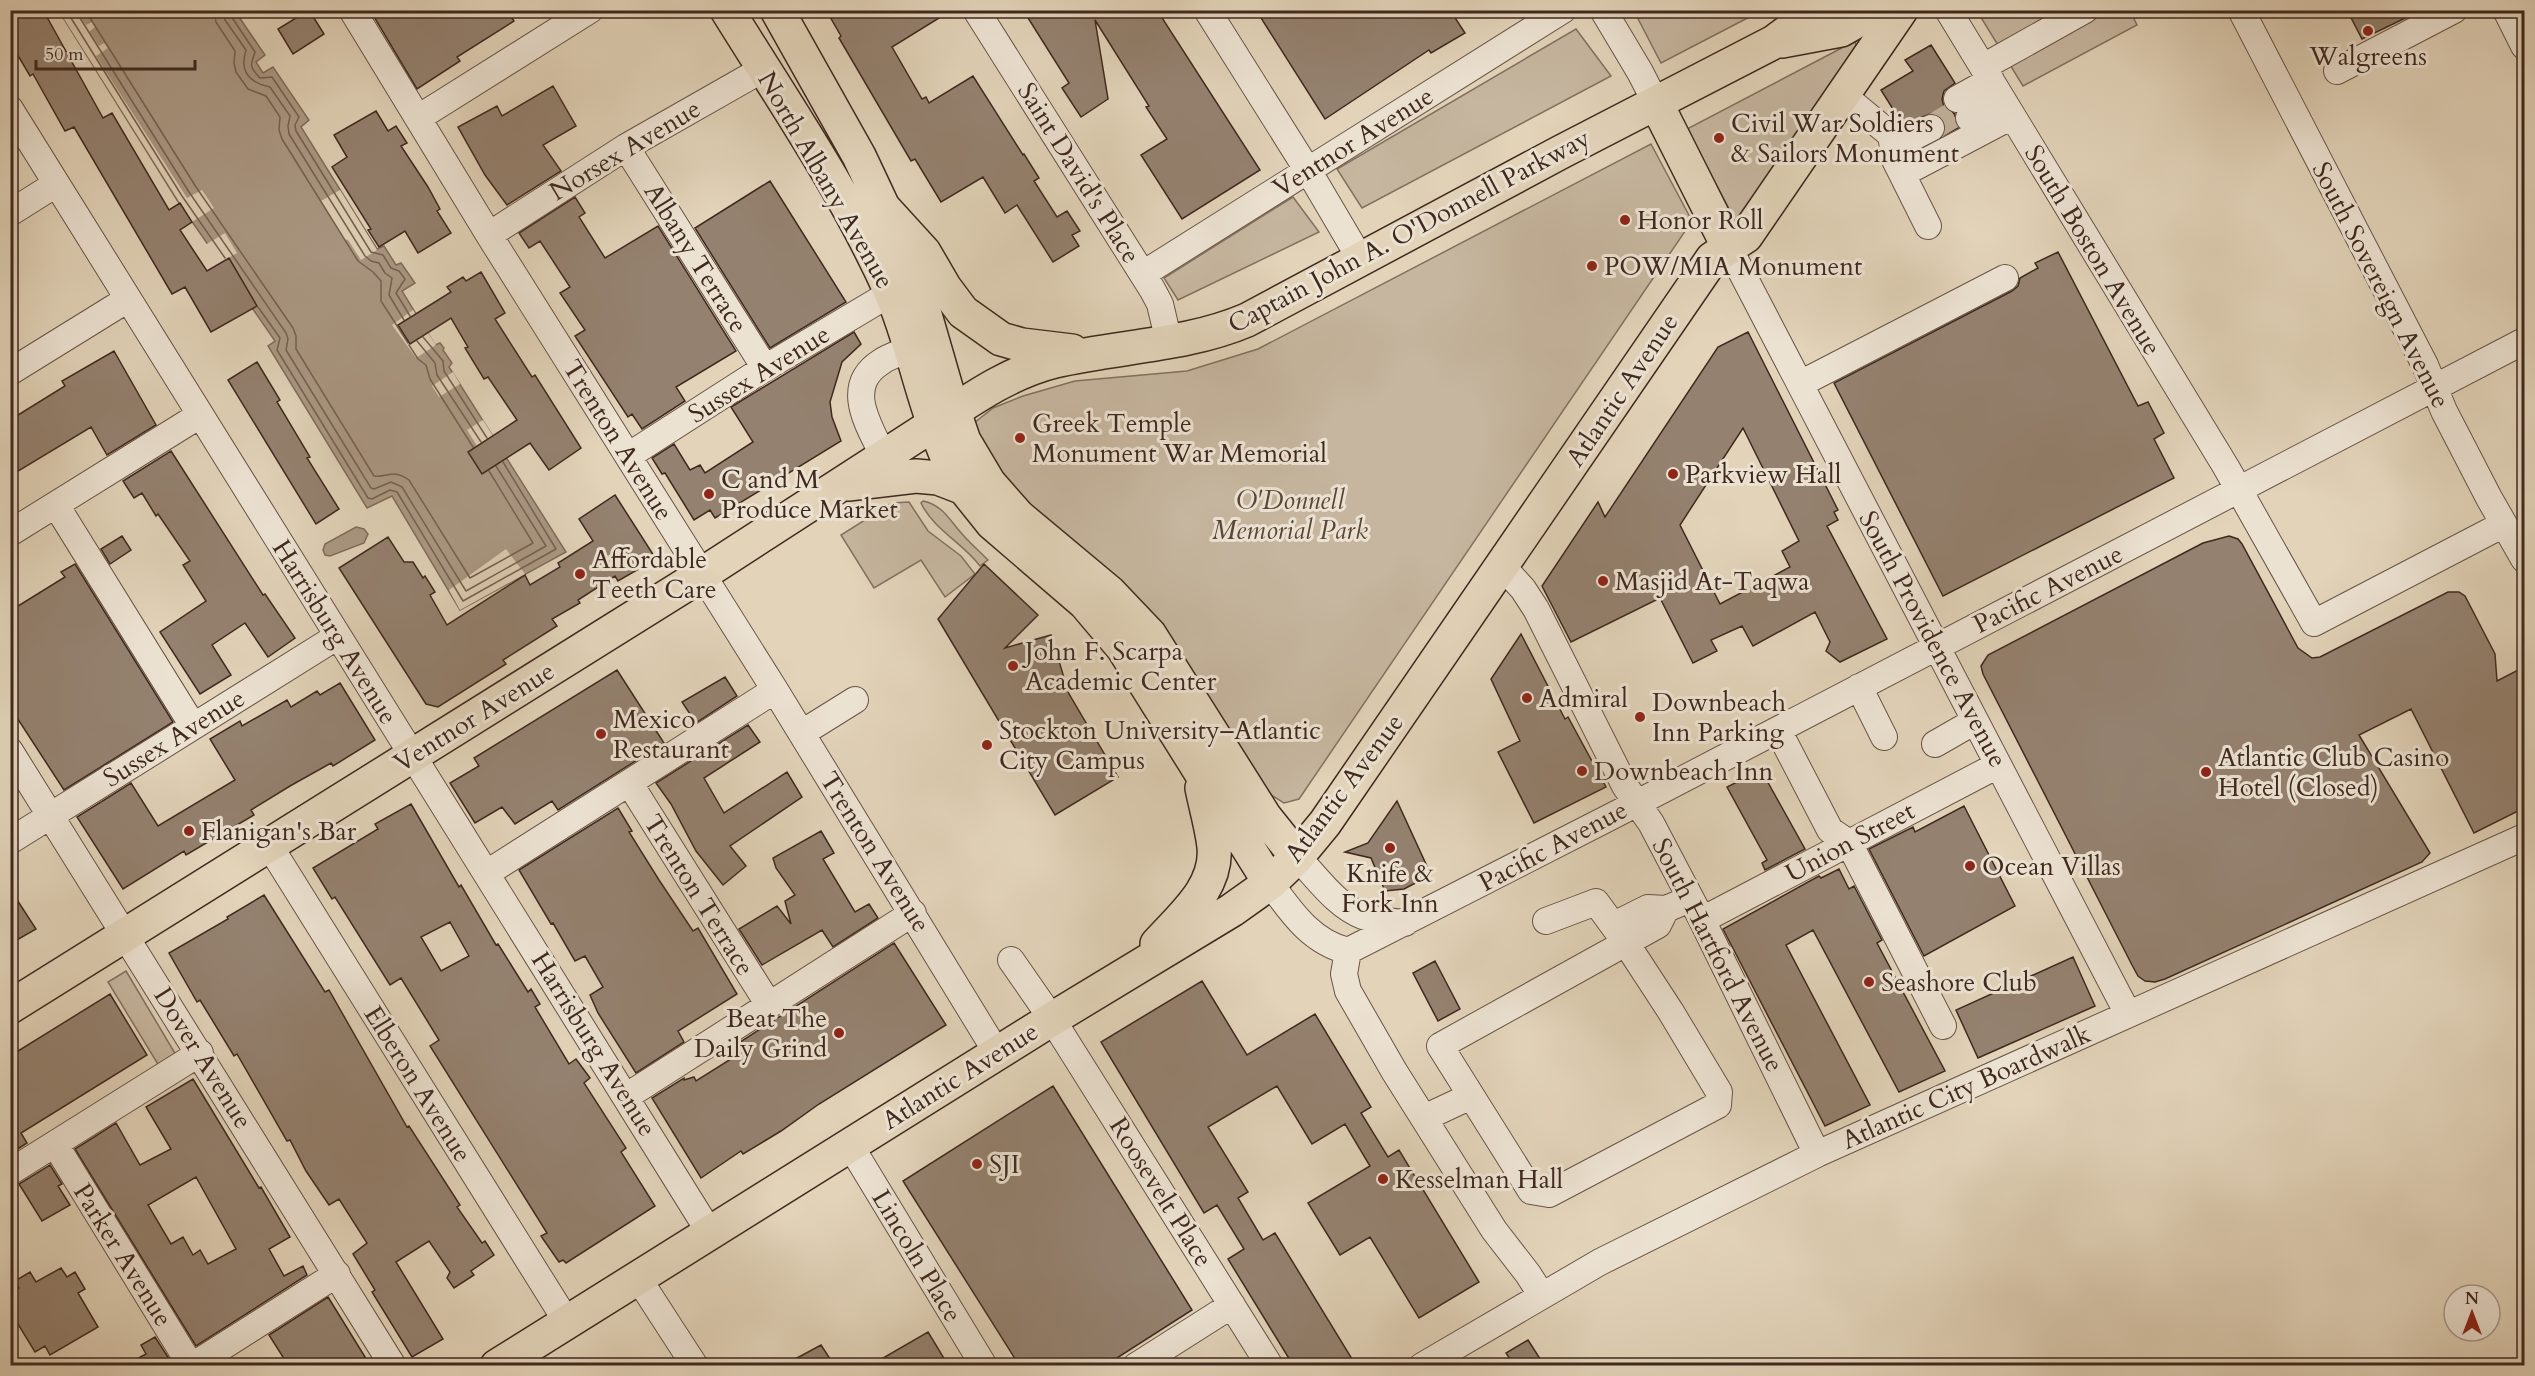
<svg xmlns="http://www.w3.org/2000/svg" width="2535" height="1376" viewBox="0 0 2535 1376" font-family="Cardo,serif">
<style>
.green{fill:#c6b69f;stroke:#82705f;stroke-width:1.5}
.water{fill:#ab9985;stroke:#806c5c;stroke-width:1.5}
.pier{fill:#e2d3b9}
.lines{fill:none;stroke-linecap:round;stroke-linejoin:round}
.shore{stroke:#756152;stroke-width:1.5}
.building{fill:#94816f;stroke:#3f291f;stroke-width:1.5;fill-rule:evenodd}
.minor-tunnel{stroke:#c1b19a;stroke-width:26;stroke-dasharray:26 13;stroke-linecap:butt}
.minor-casing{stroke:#685446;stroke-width:28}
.major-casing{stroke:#3f291f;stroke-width:36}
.highway-casing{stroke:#3f291f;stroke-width:36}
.minor{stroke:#ece2d2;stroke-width:26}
.major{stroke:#e2d3b9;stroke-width:33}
.highway{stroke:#e2d3b9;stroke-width:33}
.poi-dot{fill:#8f2418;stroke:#ece2d2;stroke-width:2}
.labels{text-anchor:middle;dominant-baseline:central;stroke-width:6;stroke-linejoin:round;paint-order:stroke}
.poi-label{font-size:26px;fill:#3f291f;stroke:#ece2d2;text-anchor:start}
.street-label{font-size:26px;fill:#3f291f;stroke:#ece2d2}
.park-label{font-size:26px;font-style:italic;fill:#5a4539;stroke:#ece2d2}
</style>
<rect width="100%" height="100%" fill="#e2d3b9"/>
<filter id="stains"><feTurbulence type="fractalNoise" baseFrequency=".00333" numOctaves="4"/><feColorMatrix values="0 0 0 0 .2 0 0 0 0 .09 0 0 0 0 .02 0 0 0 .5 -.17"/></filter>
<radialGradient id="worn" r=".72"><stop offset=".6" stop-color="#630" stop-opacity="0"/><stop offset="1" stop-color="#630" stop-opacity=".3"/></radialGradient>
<!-- green -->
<path class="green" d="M1634 11H1761L1661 63Z
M1977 11H2130L2137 25 2023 86Z
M1576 29 1611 76 1362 208 1337 169Z
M1855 41 1856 46 1736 222 1687 129Z
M1651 144 1692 221 1299 799 1284 803 1271 795 1149 609 1011 495 981 450 974 423 993 408 1023 396 1075 381 1187 371 1258 349Z
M1293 197 1319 232 1178 300 1164 278Z
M923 501C943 505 950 521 963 535 971 544 980 552 988 560L980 566C963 543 934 530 921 503Z
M909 502 928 531 961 556 975 574 945 597 921 560 874 588 841 535 892 503Z
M126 971 176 1055 159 1066 108 982Z"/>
<!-- water -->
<path class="water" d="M59 11H235L265 55 256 62 263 73 273 67 309 120 301 127 377 249 384 246 396 265 401 263 415 283 402 291 435 345 440 343 444 348 443 350 452 363 449 367 566 552 460 610 392 496 367 508 268 346 275 341 177 200Z
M356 527 364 529 368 534 364 543 330 556 325 555 323 550 325 544Z"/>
<!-- pier -->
<path class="pier" d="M59 11H76L86 25 92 22 95 27 89 32 99 46 104 43 108 48 96 56 187 198 202 190 214 208 192 222Z
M340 190 377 250 361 260 348 240 344 239 321 201Z
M225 233 237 253 218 264 205 245Z
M413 310 436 345 416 358 392 325Z
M453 372 460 384 439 397 432 386Z
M483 420 493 436 477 446 467 430Z
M506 549 525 574 460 610 449 590Z"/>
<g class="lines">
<!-- shore -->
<path class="shore" d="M66 10 182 196 225 258
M75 10 189 192 286 333 288 339 286 350 371 488 374 489 391 482 402 487 466 591 546 546 496 466
M85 10 196 187 293 328 296 336V349L374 476C388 478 393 468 409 480L470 578 533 543 489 471
M214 10 216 22 235 51 234 63 236 72 248 89 266 96 280 117 279 130 282 139 358 261 373 272 381 281V301L408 343
M223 10 225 20 246 50C239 72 250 83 270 87L290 116 288 126 289 134 365 256 371 261 379 263 385 273 392 278 389 295 404 320
M230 10 231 16 255 52C251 65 248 65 260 78L272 77 299 117 295 125 296 131 371 252 383 255 391 268 399 271 405 279 396 293 410 316
M258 307 280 338 277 350 368 498 372 499 390 490 397 492 463 601 556 549 503 462
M423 337 443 361 444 371 487 438
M417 341 435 363 437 375 481 442
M409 345 418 359 426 365 430 379 473 447"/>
</g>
<!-- building -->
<path class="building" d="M26 10H43L103 118 112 113 169 210 180 203 192 222 180 230 207 271 229 258 257 306 211 332 185 287 172 294 74 127 65 131 33 74 30 76 10 42V19Z
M309 10 324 34 293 54 278 29Z
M370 10H507L514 21 457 57 460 61 417 89Z
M826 10H952L892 47 922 99 926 97 929 103 973 76 1023 155 1024 154 1039 178 1034 181 1057 217 1067 211 1080 231 1072 235 1079 246 1053 262 1017 205 1005 213 983 177 941 202 915 159 911 161 839 38 841 36Z
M1023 10H1157L1260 170 1182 219 1141 155 1167 139 1146 107 1149 106 1095 20 1108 99 1081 117 1062 88 1069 83Z
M1256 10H1450L1465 33 1431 53 1429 50 1325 119Z
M2347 10H2420V11L2362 39Z
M1931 45 1955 83 1944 91 1942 99 1944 107 1955 114 1954 119 1958 128 1944 135 1946 128 1944 121 1932 113 1903 125 1881 90 1913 71 1905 60Z
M553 86 576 126 543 145 561 171 507 205 485 175 458 127 497 106 502 116Z
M376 111 388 131 396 126 407 143 401 146 428 187 440 209 437 211 451 233 418 253 405 231 379 247 368 230 371 229 332 167 347 157 334 135Z
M770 181 846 302 770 348 695 228Z
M575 197 585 213 579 217 605 258 658 226 736 351 676 387 685 401 642 429 632 414 628 417 575 336 585 330 560 293 570 287 540 241 529 248 519 233Z
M2058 252 2138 406 2148 402 2164 433 2154 439 2174 478 1943 596 1834 383 2012 291 2018 286 2020 278 2038 268 2035 263Z
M481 272 505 313 495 319 532 377 535 375 581 448 549 470 530 443 482 474 468 452 517 420 488 377 484 379 465 348 468 347 451 318 410 344 398 325 451 292 447 287 463 277 466 281Z
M854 332 861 344 842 362 830 402 832 417 841 441 715 518 710 510 694 520 665 473 662 474 652 458 674 444 690 470 700 465 705 473 753 442 731 407Z
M1748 332 1838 510 1834 512 1838 520 1827 526 1887 639 1840 662 1826 651 1830 642 1815 612 1753 646 1742 626 1711 640 1717 651 1693 663 1660 598 1571 642 1542 586 1598 502 1605 517 1718 347ZM1743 428 1799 541 1782 551 1790 567 1720 604 1680 525Z
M114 351 156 425 107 455 91 427 10 476V420L65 386 62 381Z
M257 362 280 400 277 402 310 457 307 458 339 509 316 524 228 380Z
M171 451 263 595 265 594 295 638 268 657 245 623 212 645 231 675 200 694 160 632 206 601 183 565 190 561 158 514 156 516 142 493 134 498 123 481Z
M615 495 656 559 618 581 615 576 578 600 580 603 552 619 557 626 503 660 506 664 438 707 426 704 339 568 388 537 404 562H413L423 578 425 576 435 592 430 595 447 625 525 575 530 585 560 567 558 563 593 541 579 519Z
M122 536 131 550 110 564 101 549Z
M2229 536 2238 539 2242 544 2298 648 2312 658 2320 657 2448 592H2459L2465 596 2495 654 2497 681 2524 667V808L2474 833 2411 709 2359 735 2430 853 2422 862 2165 979 2155 982 2145 981 2138 976 2132 965 1983 674 1981 666 1988 655 2203 543Z
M75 564 173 722 64 790 10 707V611L65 577 61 572Z
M984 564 1038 615 1005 648 1051 635 1069 694 1118 777 1055 815 938 619Z
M1521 634 1565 719 1568 717 1606 787 1534 823 1498 752 1520 741 1491 679Z
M617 670 664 743 558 810 552 801 515 824 502 807 475 823 450 783 479 766 474 758Z
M725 677 737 696 696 723 682 702Z
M340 683 375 740 333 766 331 763 290 786 251 810 254 815 186 855 184 851 123 889 77 817 131 783 158 826 235 780 210 739 240 721 242 726 287 700 291 707 317 691 320 695Z
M748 725 760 742 704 778 724 813 787 772 802 797 730 846 746 866 723 885 696 851 671 804 656 783Z
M1761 770 1805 849 1765 870 1762 863 1767 860 1727 787Z
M1397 801 1431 875 1404 889 1385 891 1371 858 1345 852 1368 843Z
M411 804 459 887 461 885 496 945 498 944 528 992 531 989 540 1004 535 1007 569 1064 576 1059 590 1078 584 1083 626 1148 621 1152 655 1206 566 1263 563 1260 559 1262 541 1236 547 1233 430 1046 439 1040 401 978 390 985 335 897 332 899 313 868 378 829 375 824ZM450 922 469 956 441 971 421 937Z
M1964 806 2015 906 1924 956 1869 849 1913 827 1915 832Z
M618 808 632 831 629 832 659 880 693 931 698 928 737 994 678 1031 684 1042 636 1073 598 1013 590 995 603 987 585 956 575 961 553 923 551 924 519 870Z
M821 831 834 853 823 859 855 912 869 904 878 918 833 947 822 930 762 965 739 929 777 906 791 924 785 901 795 895 776 868 773 858Z
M1839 869 1849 889 1854 886 1882 940 1877 943 1945 1071 1899 1092 1813 930 1786 945 1870 1105 1825 1126 1723 929 1819 876 1821 878Z
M10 889 36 929 10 944Z
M264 895 325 992 329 990 407 1127 409 1126 460 1205 457 1207 482 1243 485 1241 494 1255 471 1271 474 1275 454 1288 447 1278 450 1272 429 1241 396 1262 443 1339 412 1357 372 1292 375 1290 353 1254 367 1243 339 1199 329 1205 306 1171 290 1140 287 1141 237 1054 234 1056 200 1000 197 1002 169 953 228 919 227 917Z
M894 943 946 1025 819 1104 781 1131 743 1154 741 1151 701 1178 652 1098 684 1078V1080L694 1077 696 1081 739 1054 734 1046Z
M2073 957 2095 1006 1978 1058 1956 1010Z
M1435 961 1460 1009 1438 1021 1413 973Z
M1202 981 1247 1055 1315 1014 1371 1107 1361 1113 1388 1157 1399 1150 1479 1282 1419 1318 1370 1237 1340 1255 1308 1203 1370 1166 1345 1124 1312 1144 1277 1086 1208 1127 1248 1192 1238 1198 1263 1240 1275 1233 1352 1359 1340 1365H1293L1228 1259 1244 1249 1217 1205 1204 1213 1101 1042Z
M110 994 147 1055 21 1133 27 1143 10 1154V1056Z
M193 1079 259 1188 261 1187 290 1237 269 1249 284 1276 303 1266 307 1275 196 1346 75 1149 116 1123 140 1165 171 1149 146 1107ZM196 1177 236 1249 208 1264 200 1250 193 1255 183 1237 171 1244 148 1205Z
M1053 1086 1192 1310 1106 1365H1019L903 1181Z
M50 1165 62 1184 58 1186 70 1205 42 1221 19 1184Z
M61 1268 67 1277 75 1272 85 1289 78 1293 98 1327 50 1355 45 1346 35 1352 10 1311V1293L19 1288 15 1281 30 1272 36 1282Z
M328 1297 370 1365H288L269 1335Z
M928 1332 948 1365H871Z
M155 1337 173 1365H126L146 1354 141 1345Z
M1528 1340 1544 1365H1514L1506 1353Z
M821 1345 834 1365H784Z"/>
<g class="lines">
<!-- minor-tunnel -->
<path class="minor-tunnel" d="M1931 128 1963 109"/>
<defs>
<path id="minor" d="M352 10 489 235 775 690 997 1053
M976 10 1152 289 1160 304 1169 342
M1207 10 1315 182 1361 260
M1603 10 1640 72 1656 103
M1948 10 2226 467 2314 623 2504 524
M2241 10 2425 365 2444 411 2489 498 2524 559
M2506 10 2524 46
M1983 67 2085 10
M2337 71 2454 10
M1844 96 1891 135 1895 160 1928 226
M1957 99 1991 80
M10 109 710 1233
M418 118 590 10
M1969 118 2002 99
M626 147 765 368
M1894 147 1931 128
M1902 174 2012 116
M10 213 56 184
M489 235 626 147 763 69
M1729 248 2128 1014
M1143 274 1563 10
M10 372 128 299
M1800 384 2005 278
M628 456 765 368 891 293
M884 457C870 427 842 387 881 362 889 356 901 353 910 349
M56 505 193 726
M10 533 200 415
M1502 566 1523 589 1536 609 1625 786 1651 823 1702 920 1817 1154
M1859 687 1884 737
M1778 730 1830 830 1849 843 1943 1026
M802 733 855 700
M1935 744 1975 721
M10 751 393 1366
M630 784 769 1005
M10 841 338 636
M269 845 567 1322
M1297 857C1317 877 1336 906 1363 916 1377 921 1391 922 1405 923
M487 873 775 690
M1270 883C1291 912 1311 942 1348 951
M1702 920 1998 765
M1546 921 1596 902 1626 943 1671 1012 1719 1092 1718 1105 1549 1194 1531 1191 1440 1046 1658 925 1666 909
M1614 925 1648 908 1666 909 1678 904
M1348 951 1620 812 2524 341
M1348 951 1344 974 1348 991 1394 1071 1494 1230 1528 1274 1542 1296
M1011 960 1052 1019 1270 1366
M627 1096 913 913
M1424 1118 1471 1096
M55 1144 191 1366
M850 1145 984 1366
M10 1172 200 1053
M638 1278 695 1366
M192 1366 337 1274
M1136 1366 1232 1305
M1422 1366 1600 1262 1817 1154 2524 837"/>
<path id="major" d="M1656 103 1729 248
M888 216 917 287 947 391 964 441 989 483 1018 516 1109 592 1150 635 1265 817 1297 857
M848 484 916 476 938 478 964 488
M1157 944C1181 917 1218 888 1214 847 1212 828 1206 808 1202 788
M10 1007 687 584 934 424 945 452 964 488 992 523 1085 603 1123 648 1270 883
M497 1366 1052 1019 1232 910 1270 883 1297 857 1325 823 1712 259 1746 236 1901 10"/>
<path id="highway" d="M727 10C784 102 846 192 890 290 909 333 918 380 934 424 972 399 1010 372 1055 361 1119 346 1186 346 1247 320L1561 152 1774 42 1817 10
M777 10 859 156 883 207 924 252 945 288 963 312 1001 339 1022 345 1072 351
M1782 41 1841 30 1876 10"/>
</defs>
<!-- minor casing -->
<use href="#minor" class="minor-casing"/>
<!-- major casing -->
<use href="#major" class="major-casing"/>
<!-- highway casing -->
<use href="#highway" class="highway-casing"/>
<!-- minor -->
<use href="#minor" class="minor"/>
<!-- major -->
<use href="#major" class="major"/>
<!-- highway -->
<use href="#highway" class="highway"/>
</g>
<!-- markers -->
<g class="poi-dot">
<circle cx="2368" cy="31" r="6"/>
<circle cx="1719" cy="138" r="6"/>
<circle cx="1625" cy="220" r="6"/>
<circle cx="1592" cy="266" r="6"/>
<circle cx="1020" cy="438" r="6"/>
<circle cx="1673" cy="474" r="6"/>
<circle cx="709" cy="494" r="6"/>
<circle cx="580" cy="574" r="6"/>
<circle cx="1603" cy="581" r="6"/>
<circle cx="1013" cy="666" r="6"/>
<circle cx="1527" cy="698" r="6"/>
<circle cx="1640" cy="717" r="6"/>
<circle cx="601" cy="734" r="6"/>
<circle cx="987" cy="745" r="6"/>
<circle cx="1582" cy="771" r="6"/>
<circle cx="2206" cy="772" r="6"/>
<circle cx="189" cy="831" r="6"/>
<circle cx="1390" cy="848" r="6"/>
<circle cx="1970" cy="866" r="6"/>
<circle cx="1869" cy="982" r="6"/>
<circle cx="839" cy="1033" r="6"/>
<circle cx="977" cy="1164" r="6"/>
<circle cx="1383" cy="1179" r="6"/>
</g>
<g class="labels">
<!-- poi labels -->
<g class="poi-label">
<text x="2368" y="56" text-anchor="middle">Walgreens</text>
<text x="1731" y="123">Civil War Soldiers<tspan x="1731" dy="30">&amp; Sailors Monument</tspan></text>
<text x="1637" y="220">Honor Roll</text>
<text x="1604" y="266">POW/MIA Monument</text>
<text x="1032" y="423">Greek Temple<tspan x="1032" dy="30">Monument War Memorial</tspan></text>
<text x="1685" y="474">Parkview Hall</text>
<text x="721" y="479">C and M<tspan x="721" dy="30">Produce Market</tspan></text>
<text x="592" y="559">Affordable<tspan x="592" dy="30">Teeth Care</tspan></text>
<text x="1615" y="581">Masjid At-Taqwa</text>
<text x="1025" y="651">John F. Scarpa<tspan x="1025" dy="30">Academic Center</tspan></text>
<text x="1539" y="698">Admiral</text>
<text x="1652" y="702">Downbeach<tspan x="1652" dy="30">Inn Parking</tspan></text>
<text x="613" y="719">Mexico<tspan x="613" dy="30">Restaurant</tspan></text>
<text x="999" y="730">Stockton University–Atlantic<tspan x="999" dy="30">City Campus</tspan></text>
<text x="2218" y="757">Atlantic Club Casino<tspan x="2218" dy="30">Hotel (Closed)</tspan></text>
<text x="1594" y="771">Downbeach Inn</text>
<text x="201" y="831">Flanigan's Bar</text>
<text x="1982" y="866">Ocean Villas</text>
<text x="1390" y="873" text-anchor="middle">Knife &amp;<tspan x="1390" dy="30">Fork Inn</tspan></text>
<text x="1881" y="982">Seashore Club</text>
<text x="827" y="1018" text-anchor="end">Beat The<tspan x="827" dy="30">Daily Grind</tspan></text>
<text x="989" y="1164">SJI</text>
<text x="1395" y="1179">Kesselman Hall</text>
</g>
<!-- street labels -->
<g class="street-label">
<text transform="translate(1353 142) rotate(-32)">Ventnor Avenue</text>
<text transform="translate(625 150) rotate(-31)">Norsex Avenue</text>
<text transform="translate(1079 173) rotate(58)">Saint David's Place</text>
<text transform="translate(826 180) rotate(60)">North Albany Avenue</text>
<text transform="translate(1409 231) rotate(-28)">Captain John A. O'Donnell Parkway</text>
<text transform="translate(2093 250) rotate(59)">South Boston Avenue</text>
<text transform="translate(696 258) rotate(58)">Albany Terrace</text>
<text transform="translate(2381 285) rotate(63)">South Sovereign Avenue</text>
<text transform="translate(759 374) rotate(-32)">Sussex Avenue</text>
<text transform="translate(1622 390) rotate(-56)">Atlantic Avenue</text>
<text transform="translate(618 440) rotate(58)">Trenton Avenue</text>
<text transform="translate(2048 589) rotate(-27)">Pacific Avenue</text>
<text transform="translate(335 632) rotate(58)">Harrisburg Avenue</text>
<text transform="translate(1933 639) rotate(62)">South Providence Avenue</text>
<text transform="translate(474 717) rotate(-32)">Ventnor Avenue</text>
<text transform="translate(174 738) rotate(-32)">Sussex Avenue</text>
<text transform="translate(1344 788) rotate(-53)">Atlantic Avenue</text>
<text transform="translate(1850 842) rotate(-28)">Union Street</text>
<text transform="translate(1553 846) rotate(-28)">Pacific Avenue</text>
<text transform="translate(875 852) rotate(58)">Trenton Avenue</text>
<text transform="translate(699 895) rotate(58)">Trenton Terrace</text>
<text transform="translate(1718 955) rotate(63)">South Hartford Avenue</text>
<text transform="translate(594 1044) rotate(58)">Harrisburg Avenue</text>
<text transform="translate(203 1058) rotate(58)">Dover Avenue</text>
<text transform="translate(960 1076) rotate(-32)">Atlantic Avenue</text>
<text transform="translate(418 1084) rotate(58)">Elberon Avenue</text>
<text transform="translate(1966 1087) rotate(-24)">Atlantic City Boardwalk</text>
<text transform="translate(1161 1192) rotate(58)">Roosevelt Place</text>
<text transform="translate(123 1255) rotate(58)">Parker Avenue</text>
<text transform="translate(917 1256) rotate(59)">Lincoln Place</text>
</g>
<!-- park labels -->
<g class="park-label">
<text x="1290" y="500">O'Donnell<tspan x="1290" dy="30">Memorial Park</tspan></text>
</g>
</g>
<!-- margin -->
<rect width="2535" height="1376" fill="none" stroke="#e2d3b9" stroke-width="36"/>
<rect x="12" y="12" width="2511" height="1352" fill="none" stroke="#3f291f" stroke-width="3"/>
<rect x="18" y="18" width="2499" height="1340" fill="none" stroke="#3f291f" stroke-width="1.5"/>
<!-- north arrow -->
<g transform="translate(2472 1313)"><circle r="28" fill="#ece2d2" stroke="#a7988a" stroke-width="1.5"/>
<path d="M0-4.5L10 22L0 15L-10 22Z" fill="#8f2418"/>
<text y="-9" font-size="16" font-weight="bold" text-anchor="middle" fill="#3f291f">N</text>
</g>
<!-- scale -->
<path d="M36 60v9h159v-9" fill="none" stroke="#3f291f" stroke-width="3"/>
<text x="45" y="60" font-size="18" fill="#3f291f" stroke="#ece2d2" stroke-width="4.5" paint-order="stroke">50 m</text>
<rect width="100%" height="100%" filter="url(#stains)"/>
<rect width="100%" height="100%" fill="url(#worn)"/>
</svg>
